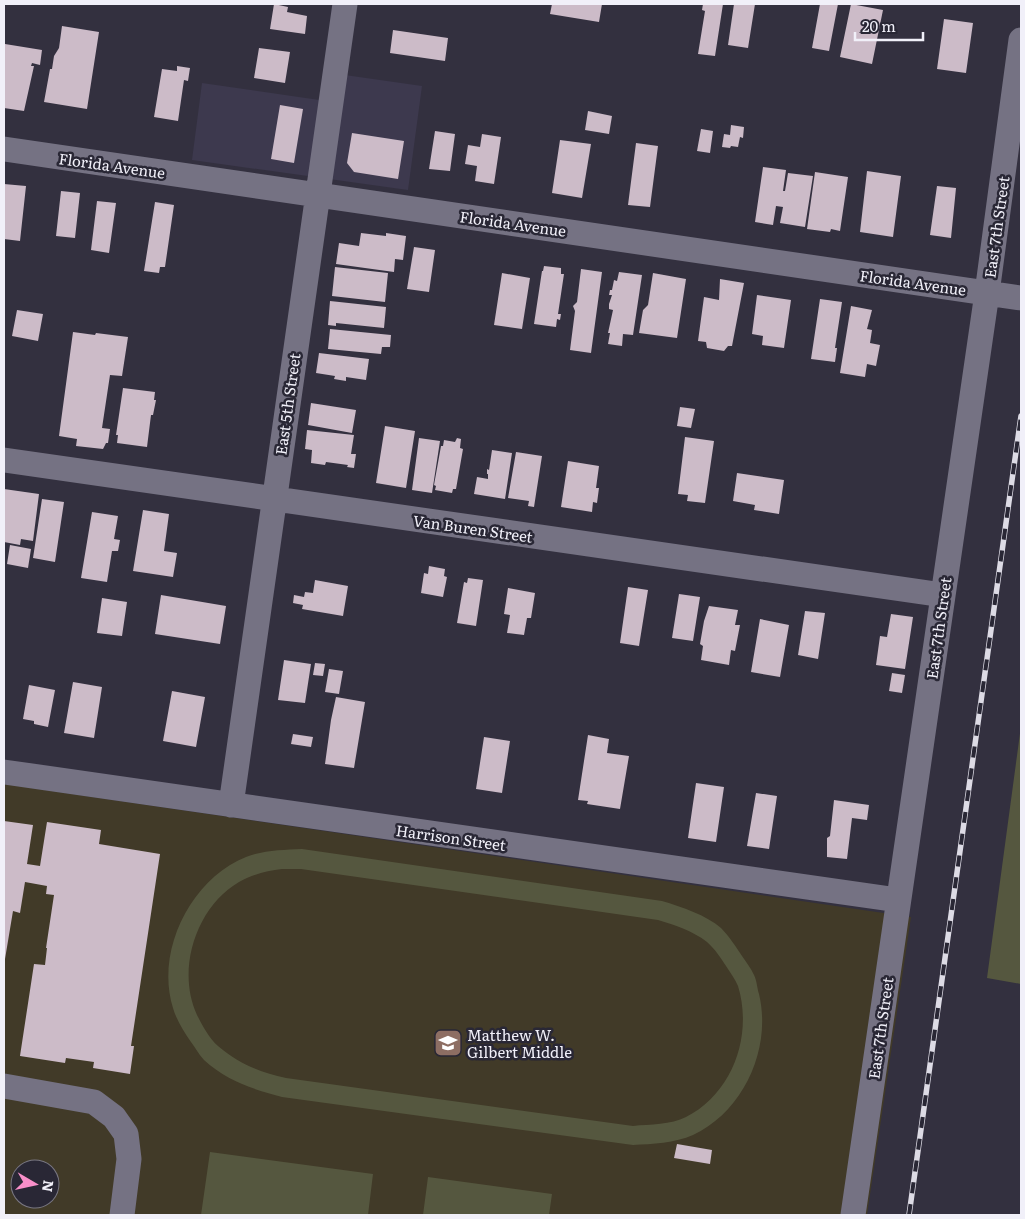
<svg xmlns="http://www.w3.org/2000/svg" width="1025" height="1219" viewBox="0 0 1025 1219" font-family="Literata,serif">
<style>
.built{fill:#3d394e}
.education{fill:#413a28;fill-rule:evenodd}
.green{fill:#55573f;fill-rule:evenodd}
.building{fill:#ccbbc8}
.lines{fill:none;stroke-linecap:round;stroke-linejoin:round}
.minor{stroke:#757283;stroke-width:25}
.rail-casing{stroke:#dddbe5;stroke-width:5.5}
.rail{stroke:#292735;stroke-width:4;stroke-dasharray:11;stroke-linecap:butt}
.labels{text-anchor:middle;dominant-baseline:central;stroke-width:5;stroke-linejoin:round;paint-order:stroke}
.street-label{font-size:15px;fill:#f1f0f9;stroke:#292735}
.poi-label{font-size:15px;fill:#f1f0f9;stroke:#292735;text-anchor:start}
</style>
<rect width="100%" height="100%" fill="#33303f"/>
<!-- built -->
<path class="built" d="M345 75 422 86 408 190 192 160 202 83 340 103Z"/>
<!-- education -->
<path class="education" d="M4 784 911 917 867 1215H4ZM20 1169H50V1199H20Z"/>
<!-- green -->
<path class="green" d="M1021 726V984L987 978Z
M302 849 662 901C682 907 706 915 721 928 729 936 736 947 742 956 746 962 751 968 754 975 757 981 757 988 759 994 772 1048 744 1111 693 1135 675 1143 652 1144 633 1145L282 1097C252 1089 227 1081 204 1060 199 1055 195 1047 191 1042 184 1032 176 1019 173 1008 155 951 191 879 246 857 264 850 283 850 302 849ZM282 869H301L658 920C675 925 693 931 707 942 714 948 721 958 726 966 730 972 735 979 738 986 753 1035 733 1093 686 1117 671 1125 650 1124 633 1126L286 1078C260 1072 239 1064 218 1046 209 1038 202 1025 197 1015 176 970 196 907 239 882 253 874 267 871 282 869Z
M210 1152 373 1174 368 1215H201Z
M428 1177 552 1194 549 1215H423Z"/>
<!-- building -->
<path class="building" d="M274 4 288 7 287 12 307 16 305 34 270 29Z
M552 4H602L599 22 550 14Z
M703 4H723L715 56 698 54 705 11 702 10Z
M734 4H755L748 48 728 45Z
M820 4H838L829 51 812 48Z
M851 4 883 10 872 64 840 57Z
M944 19 973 23 966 73 937 69Z
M62 26 99 32 87 109 44 102 50 69H52L54 56 59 48Z
M393 30 448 38 445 61 390 53Z
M5 44 42 50 40 65 32 63 31 66H34L24 111 4 108Z
M259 48 290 52 285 83 254 78Z
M177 66 190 68 188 81 184 80 178 121 154 117 162 69 177 71Z
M280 105 303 109 294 163 271 159Z
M588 111 612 116 609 134 585 130Z
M731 125 744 127 743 138 740 137 738 147 731 146 730 148 722 147 724 134 730 135Z
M701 129 713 131 710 153 697 151Z
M435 131 455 134 450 171 429 169Z
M352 133 404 141 398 179 354 172 347 163Z
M482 134 501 137 494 184 475 181 477 166 465 164 468 145 480 147Z
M560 140 591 144 582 198 552 193Z
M636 143 658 146 650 207 628 205Z
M763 167 786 170 783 191H785L788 173 813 176 805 227 780 223 783 207 776 206 773 225 755 222Z
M867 171 901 176 893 237 860 232Z
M815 172 848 177 840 231 831 229 830 232 807 229Z
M4 184 26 186 20 241 4 239Z
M937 186 956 188 951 238 930 235Z
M61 191 80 193 75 238 56 236Z
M97 201 116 203 109 253 91 250Z
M155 202 174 205 165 267H160L159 273 144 271Z
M361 233 386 236V233L406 236 403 260 395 259 394 272 336 264 339 243 359 246Z
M414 247 435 250 429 292 407 289Z
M544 266 561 268V274H564L558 314H561L560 320 557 319 556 327 534 324 542 271H543Z
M335 267 388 273 385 302 332 296Z
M581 269 602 272 591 353 570 350 575 311 573 306 577 302Z
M619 272 642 275 633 335 623 334 622 346 608 344 610 333H608L613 310 609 309V304L612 295H609L610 290H612L614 280 617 281Z
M502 273 530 278 522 329 494 325Z
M653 273 686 279 677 338 639 333 643 310 648 305Z
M720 279 744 283 732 346H728L724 351 707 348 706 342 698 341 704 297 719 300Z
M757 295 791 300 784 348 762 345 763 336 752 334Z
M820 299 842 302 835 348H837L835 362 811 359Z
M330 301 386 307 384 328 336 323V326L328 325Z
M851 306 872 310 867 329 872 330 870 343 880 345 876 366 867 364 865 377 840 373Z
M17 310 43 314 38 341 12 336Z
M330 329 391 335 390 347H382L381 354 328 349Z
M73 332 95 335 96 333 128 337 122 376 110 375 102 428 110 429 108 443H106L103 449 76 446 77 439 59 436Z
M319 353 369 359 366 380 346 377V381L334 379 335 376 316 373Z
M123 388 155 392 154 400H156L153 415H151L147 447 117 443 118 435H116Z
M311 403 356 410 352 433 308 425Z
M680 407 695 409 691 428 677 426Z
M385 426 415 431 406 488 376 483Z
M307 430 354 435 351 454H356L354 468 347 467 348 465 326 462 325 465 311 463 312 450 305 449Z
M685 437 714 441 705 503 687 501 688 495 678 494Z
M419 438 440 441 432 493 412 490Z
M457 438 461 439 460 448 463 449 456 489H453L452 493 435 490 436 486 434 485 441 446H443L444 440 455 442Z
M492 450 512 453 505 499 474 494 477 477 488 479V474H487V469L489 470Z
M516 452 542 456 534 507 528 506 529 501 508 498Z
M568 461 599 466 596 488H599L597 503 593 502 592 512 561 507Z
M737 473 784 480 779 514 754 510 755 505 733 501Z
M4 489 39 494 33 541 21 539 20 545 4 542Z
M42 499 64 502 55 562 33 558Z
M143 510 169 514 164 551 177 553 173 577 133 571Z
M92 512 118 516 114 539 120 540 118 551H112L107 582 81 578Z
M10 545 31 549 28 568 7 564Z
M429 566 445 569 444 576 447 577 443 597 421 593 424 573 428 574Z
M468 578 483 580 476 626 457 623 464 582 467 583Z
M315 580 348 586 343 616 302 609 303 605 293 603 294 595 304 597 305 592 313 593Z
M628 587 648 590 639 646 620 643Z
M508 588 535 593 531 618H527L524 635 507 633 510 615 504 614Z
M679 594 700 597 693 641 672 638Z
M161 595 226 606 220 644 155 634Z
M102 598 127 602 122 636 97 633Z
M709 606 738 610 735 625H740L735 651 731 650 729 665 701 660 703 646 700 644 704 621Z
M805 611 825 613 818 659 798 655Z
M891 614 913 617 905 669 876 665 880 636 887 637Z
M760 619 789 625 780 677 751 672Z
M284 660 311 664 305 703 278 700Z
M315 663 325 664 323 676 313 675Z
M329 669 343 671 339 694 325 692Z
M892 673 905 675 902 693 889 691Z
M73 682 102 687 94 738 64 733Z
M29 685 55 690 48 727 34 724V721L23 719Z
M172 691 205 697 196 747 163 741Z
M336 697 365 702 354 768 325 764 331 720Z
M293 734 313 737 311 747 291 744Z
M588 735 609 739 607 753 629 756 620 809 587 804 588 801 578 800Z
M484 737 510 741 502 793 476 789Z
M696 783 724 787 716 842 688 838Z
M756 793 777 796 769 849 747 846Z
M834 800 869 805 867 820 852 818 847 859 827 857V838L830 836Z
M4 821 33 825 27 864 40 866 47 822 101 830 99 844 160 854 131 1046H134L130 1074 93 1068 94 1062 66 1058 65 1063 20 1056 34 964 45 965 47 948H46L54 895 46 894 47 886 25 882 20 913 13 911 4 965Z
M677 1144 712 1150 710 1164 674 1158Z"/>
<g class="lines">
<!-- minor -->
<path class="minor" d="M4 149 1021 298
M4 460 943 595
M4 772 898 900
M231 805 345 4
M4 1086 94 1102 114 1117 126 1134 129 1159 122 1215
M853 1215 987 293 1021 40"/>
<defs>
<path id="rail" d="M909 1215 1021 416"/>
</defs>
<!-- rail casing -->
<use href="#rail" class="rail-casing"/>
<!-- rail -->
<use href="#rail" class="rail"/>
</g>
<!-- icons -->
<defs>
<symbol id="school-square" viewBox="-11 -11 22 22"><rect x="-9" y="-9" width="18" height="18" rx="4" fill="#8d6e63" stroke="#292735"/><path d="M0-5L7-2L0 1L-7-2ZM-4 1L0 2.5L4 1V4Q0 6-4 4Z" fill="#fff"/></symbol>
</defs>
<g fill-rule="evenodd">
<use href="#school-square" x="432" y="1027" width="32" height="32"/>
</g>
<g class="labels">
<!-- street labels -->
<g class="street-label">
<text transform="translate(112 165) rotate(8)">Florida Avenue</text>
<text transform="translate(513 223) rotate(8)">Florida Avenue</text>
<text transform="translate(996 227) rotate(-82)">East 7th Street</text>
<text transform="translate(913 282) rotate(8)">Florida Avenue</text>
<text transform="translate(287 404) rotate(-82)">East 5th Street</text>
<text transform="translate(473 528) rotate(8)">Van Buren Street</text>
<text transform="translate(938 628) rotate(-82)">East 7th Street</text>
<text transform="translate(451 837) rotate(8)">Harrison Street</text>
<text transform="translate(880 1028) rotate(-82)">East 7th Street</text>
</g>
<!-- poi labels -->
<g class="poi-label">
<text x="467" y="1034">Matthew W.<tspan x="467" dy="17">Gilbert Middle</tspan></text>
</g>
</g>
<!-- border -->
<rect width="1025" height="1219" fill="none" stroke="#f1f0f9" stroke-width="10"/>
<!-- north arrow -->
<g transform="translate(35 1184) rotate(99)"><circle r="24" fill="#292735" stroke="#797783"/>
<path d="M0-4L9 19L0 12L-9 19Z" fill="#f98fca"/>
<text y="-8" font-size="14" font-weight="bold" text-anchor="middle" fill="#f1f0f9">N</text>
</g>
<!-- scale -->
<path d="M855 32v8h68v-8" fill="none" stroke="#f1f0f9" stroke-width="2.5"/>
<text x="862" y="32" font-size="15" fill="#f1f0f9" stroke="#292735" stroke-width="4" paint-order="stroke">20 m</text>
</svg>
